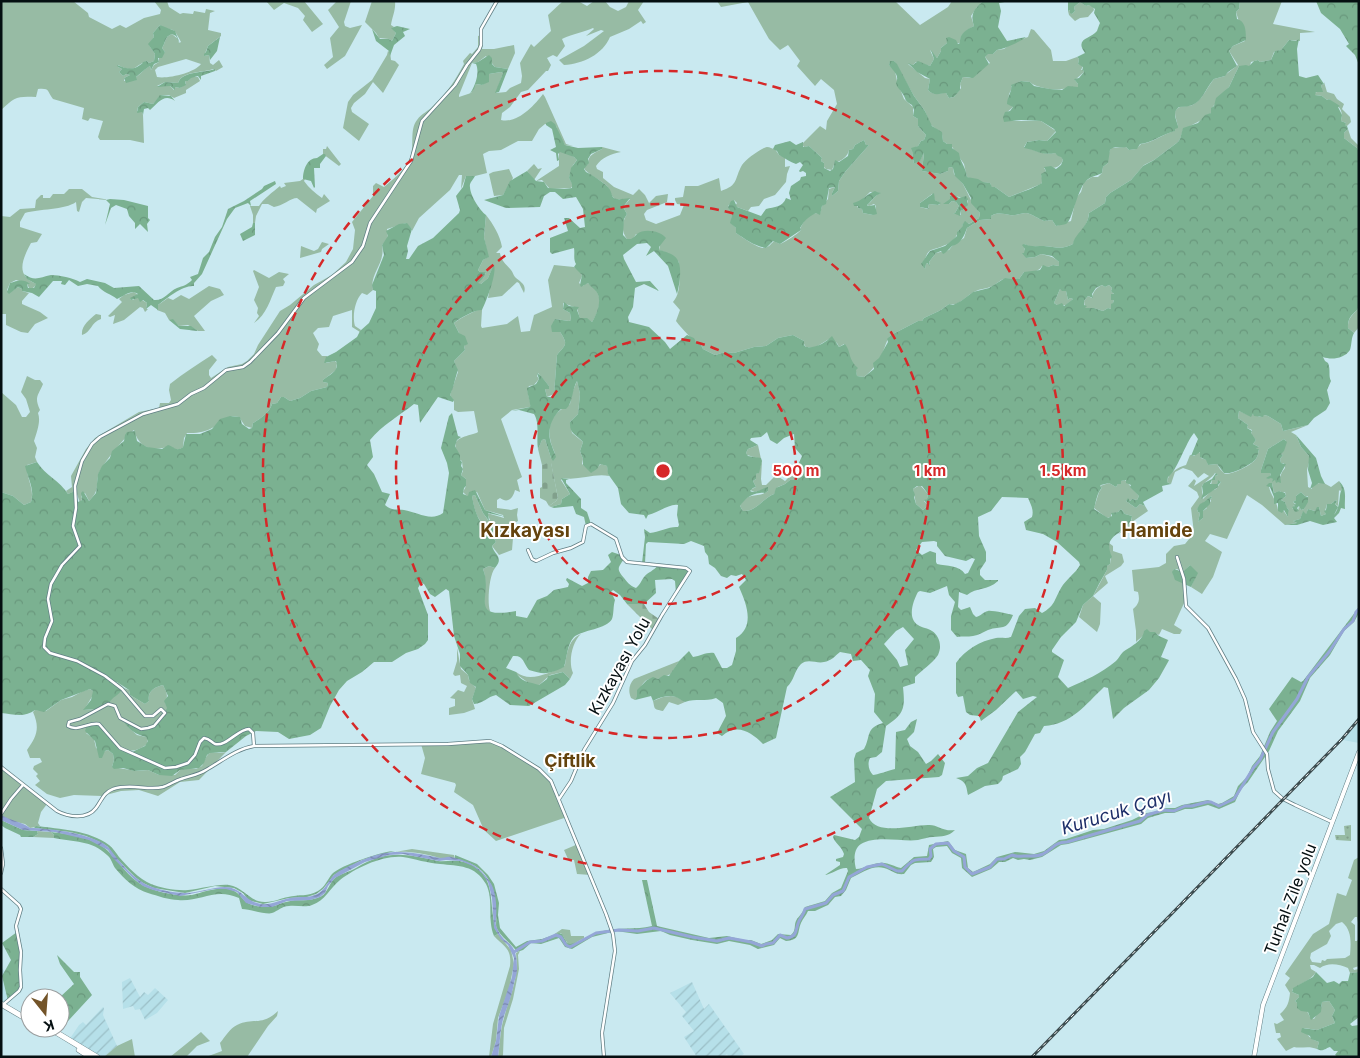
<svg xmlns="http://www.w3.org/2000/svg" width="1360" height="1058" viewBox="0 0 1360 1058" font-family="Inter,sans-serif">
<style>
.built{fill:#b6e0e9}
.industrial{fill:url(#industrial-furrows)}
.grass{fill:#97bba4;fill-rule:evenodd}
.forest{fill:url(#forest-crowns);fill-rule:evenodd}
.cemetery{fill:url(#cemetery-stones)}
.park{fill:url(#park-dots)}
.water{fill:url(#water-waves)}
.lines{fill:none;stroke-linecap:round;stroke-linejoin:round}
.river{stroke:#94a6d7;stroke-width:3}
.minor-casing{stroke:#617f85;stroke-width:4}
.major-casing{stroke:#617f85;stroke-width:5}
.highway-casing{stroke:#617f85;stroke-width:6}
.minor{stroke:#fff;stroke-width:2.5}
.major{stroke:#fff;stroke-width:4}
.highway{stroke:#fff;stroke-width:5}
.rail-casing{stroke:#3c4c4f;stroke-width:3}
.rail{stroke:#fff;stroke-width:1;stroke-dasharray:4;stroke-linecap:butt}
.ring{fill:none;stroke:#d62828;stroke-width:2.5;stroke-dasharray:9 6}
.labels{text-anchor:middle;dominant-baseline:central;stroke-width:4;stroke-linejoin:round;paint-order:stroke}
.street-label{font-size:16px;fill:#050f11;stroke:#fff}
.neighbourhood-label{font-size:18px;font-weight:bold;fill:#64430d;stroke:#fff}
.water-label{font-size:18px;font-style:italic;fill:#1e2f69;stroke:#fff}
.quarter-label{font-size:19px;font-weight:bold;fill:#64430d;stroke:#fff}
.centre{fill:#d62828;stroke:#fff;stroke-width:2.5}
.ring-label{font-size:15px;text-anchor:middle;font-weight:bold;fill:#d62828;stroke:#fff;stroke-width:4;stroke-linejoin:round;paint-order:stroke}
</style>
<defs>
<pattern id="industrial-furrows" width="10" height="10" patternUnits="userSpaceOnUse" patternTransform="scale(1.25)"><rect width="10" height="10" fill="#b6e0e9"/><path d="M-1 1l2-2M0 10L10 0M9 11l2-2" fill="none" stroke="#9bbfc7"/></pattern>
<pattern id="forest-crowns" width="20" height="18" patternUnits="userSpaceOnUse" patternTransform="scale(1.25)"><rect width="20" height="18" fill="#7bb191"/><path d="M2 6a3 3 0 1 1 6 0M12 15a3 3 0 1 1 6 0" fill="none" stroke="#69977c"/></pattern>
<pattern id="cemetery-stones" width="16" height="16" patternUnits="userSpaceOnUse" patternTransform="scale(1.25)"><rect width="16" height="16" fill="#97bba4"/><path d="M2 7V4a2 2 0 0 1 4 0v3zM10 15v-3a2 2 0 0 1 4 0v3z" fill="#81a08c"/></pattern>
<pattern id="park-dots" width="8" height="8" patternUnits="userSpaceOnUse" patternTransform="scale(1.25)"><rect width="8" height="8" fill="#97bba4"/><path d="M2 2h.1M6 6h.1" fill="none" stroke="#81a08c" stroke-width="1.8" stroke-linecap="round"/></pattern>
<pattern id="water-waves" width="16" height="10" patternUnits="userSpaceOnUse" patternTransform="scale(1.25)"><rect width="16" height="10" fill="#94a6d7"/><path d="M0 5q4-4 8 0t8 0" fill="none" stroke="#7786ad"/></pattern>
</defs>
<rect width="100%" height="100%" fill="#c9e9f0"/>
<!-- built -->
<path class="built" d="M1359 722V743L1343 740 1355 726Z
M1 968 5 971 2 977 8 1001 5 1003 1 1000Z"/>
<!-- industrial -->
<path class="industrial" d="M130 978 140 997 144 992 148 995 155 988 168 1000 157 1013 145 1020 140 1009 135 1010 133 1006 123 1009 122 982Z
M692 982 704 1009 709 1004 744 1054 739 1057H729L727 1054 722 1057H697L684 1037 694 1031 682 1016 686 1012 670 993Z
M103 1007 104 1008 103 1015 117 1046 104 1057H97L69 1040 79 1025 83 1022 86 1025Z"/>
<!-- grass -->
<path class="grass" d="M1 1H73L88 13 89 17 112 29 120 25 126 28 144 18 160 14 161 10 154 1H167L169 7 180 14 183 13 193 14 194 11 205 13 206 9 215 11 210 13 208 30 221 33V36L208 46 204 56 209 55 210 63 213 65 219 60 223 67 216 71 213 69C202 73 182 71 178 83L165 82 157 86H170L174 90 175 87 180 88 186 84 185 81H188L191 77H198L200 81 186 90V93L174 98 169 95H161L153 104 144 102 138 107 137 111 142 112 143 115 144 143 130 140H100L98 137 103 121 90 118 88 121 82 119 84 108 53 99C47 91 50 88 38 89L36 97C17 96 15 97 1 110ZM160 25C172 34 171 22 181 42L179 43 178 39 172 34C164 37 166 42 162 48L165 52 159 58V62L154 65 151 70 150 66C145 68 141 74 136 77V80L124 81V78L130 75 126 74 123 76 119 72 122 69 118 67V65C136 74 133 66 147 61L149 63 154 61 155 54 149 45 154 37 153 33ZM186 59 201 64C194 73 168 79 157 77L155 70 158 67Z
M266 1H304L323 24 312 32 303 20 305 16 298 8 284 3 274 10Z
M337 1H351L344 22 345 26 350 28 362 25 345 56 327 69 324 65 333 57 330 38 339 27 328 10Z
M372 1H395C396 10 392 17 391 25L394 27 392 28 396 33 392 41 389 39 379 38 376 33 365 22Z
M563 1H578L587 6 594 1H605L610 7 618 11 626 7 629 1H644L638 10 646 22 643 24 641 21 629 29 610 37C603 54 583 64 564 65L559 60 584 46 604 31 601 30 586 36 594 29 593 28C586 31 571 35 564 38L562 39 565 46 557 57 553 55 547 58 551 65 548 71H546L528 90 521 92 510 107 502 113 501 120C517 124 534 106 543 94L545 97 566 144 573 146 565 145 559 135 556 126 545 124 539 129 532 141H518L501 150 489 151 483 154 487 173 475 176H466L461 189 462 175H459L450 190 419 218 412 231V229L406 223 387 229 388 238 382 245C386 263 369 274 373 290L367 295 362 293C355 300 352 316 355 326L361 330 360 332 352 327V310L333 316 329 327 318 328 313 333 319 344 317 350 322 356H327L326 363 335 361 337 363 336 370 323 380V382L328 383 327 387 311 391 300 398 290 401 284 397H281L277 403 272 404C270 412 260 419 253 423L252 428 245 426 239 417 232 416C215 426 208 434 187 433L184 438 183 447C178 451 175 450 170 446 153 452 139 449 134 430 126 435 99 468 98 476 96 488 99 491 89 501L85 493 81 496 82 499 80 503 76 491 68 494 66 491 72 487 71 476 86 449 95 438 139 412 159 408 160 403H169L171 400 169 390 170 384C184 373 198 364 212 355L217 360 209 370V375L211 378 228 367 242 364 247 361 254 354 258 345 280 311 290 305 314 285 332 275 346 262 353 249 355 230 352 222 373 196V186L376 183 384 187C393 179 406 170 410 158 415 146 409 130 417 120 422 113 429 111 434 105 447 93 456 79 464 64L463 61 470 53 472 54 478 47V36L481 35 483 44 482 49H494L514 45 515 53 508 69 495 67 486 56 478 62 472 63 459 95V97L471 93 476 84 482 85 489 80V74L501 72 503 73 496 93 506 92 510 88 521 83 522 76 520 63 531 44 534 47 551 31 548 15Z
M717 1H895L920 25 948 7 952 1H983L977 7 971 16 974 26C968 29 959 35 960 43H957L955 40H947V43L941 48V51L937 58 930 50 934 59 930 66 916 62 913 65 908 64 925 78 930 79 928 90C933 96 938 93 946 93L949 98 954 97 961 88 960 84 963 77 970 78 990 63 985 57 988 53 993 54 997 50 1004 49 1012 43 1028 37 1031 29 1034 30 1051 50 1053 61H1066L1077 57 1079 59 1078 64 1083 66 1081 70H1083L1084 72 1075 80 1078 84V87C1071 87 1068 88 1062 89 1055 91 1034 87 1030 82L1021 81 1011 86 1012 88 1009 94 1008 104 1012 105 1013 107 1004 115V121H1041L1056 131 1047 141 1039 140 1027 142 1024 147C1037 150 1042 156 1055 153L1061 156 1063 160C1059 169 1054 168 1044 168L1046 171 1041 175 1043 181 1041 184 1009 197 995 187 992 188 990 183C983 183 974 180 967 177L964 164 950 144H947L943 141 942 134 930 124 925 111 914 96 896 64 894 61 890 62 889 65 895 71 897 81 904 99 913 107V116L918 119V126L926 135 924 140 921 141 918 146 914 148 912 159 914 161 913 164 920 160 924 153 922 171 940 174 948 171V168L951 167 953 168 954 174 963 184 973 204 980 213 979 218 969 224 965 222 962 225 964 226 958 231C956 243 941 247 931 250 926 252 926 260 922 263L925 269 926 263 930 265 929 262 936 253 949 250 952 246 964 238 967 228 980 220 991 219V216C997 212 1004 214 1010 215 1015 216 1021 213 1026 213 1033 214 1038 219 1044 221L1052 220 1056 226 1071 221 1076 198 1081 192 1084 182 1092 177H1098L1102 173 1103 167 1108 163V155L1111 148 1126 147 1129 150 1136 149 1141 144C1152 143 1163 134 1174 131L1175 128H1178C1178 123 1173 113 1176 110 1180 104 1189 108 1194 104 1204 98 1207 87 1214 79L1225 76V75L1238 65 1229 51 1233 46 1245 41 1236 12 1239 9 1240 1H1282L1273 24 1315 32 1300 33V41L1289 40 1281 50 1274 52 1271 60 1260 62 1258 60 1251 62 1250 66H1239L1229 87 1211 109V113C1202 121 1193 124 1183 130L1180 139 1178 142 1154 160 1144 165 1131 180 1110 193 1106 197 1105 203 1089 213C1088 227 1078 233 1073 244 1062 250 1056 247 1044 246 1036 246 1032 248 1024 244L1026 258 1035 257 1041 254C1048 256 1053 256 1059 262V266L1053 265 1048 267 1042 266C1039 272 1030 273 1024 272L1019 279C1014 279 1008 278 1004 279 998 281 996 285 990 287 985 289 978 289 972 293 965 297 958 307 949 304L941 310 924 318 922 321H918L891 335C887 339 886 344 884 349 880 360 873 370 864 377L857 376C856 368 851 363 849 356 847 351 848 348 844 344L839 347 837 343 829 339 816 347H806L804 344V341L793 335 778 338 766 346 754 347 734 353 726 352 715 355 703 349 701 345C693 341 682 329 676 321L680 310 673 302C682 292 679 275 679 262L667 253 659 250 660 245 636 234 633 239H627C621 232 622 221 627 214L623 207 630 199H615C610 195 610 189 606 185 599 179 591 176 585 170L584 167 588 164C588 155 594 153 602 149V147L621 152C611 154 602 157 596 166L597 169 603 172V178L614 187 633 195 639 189 645 195 649 203 656 196 668 194 667 202 647 210 644 214 646 220 656 224 680 215 684 205 677 204 675 200V198L683 197 685 186H698L719 178 721 191C739 185 734 179 742 165 745 160 761 148 767 147 770 147 772 149 775 149L779 155 785 157V167L790 166 787 174 786 182 775 195 764 199 759 206 751 207 748 211 737 207 735 206 737 203 734 200 728 206 732 215 731 223 736 228V233C742 237 757 248 764 248 768 248 771 244 774 241L780 244C787 241 796 235 801 230L800 229C804 220 809 212 820 213L822 206 828 199 829 189 835 187 832 193V196L838 191 839 181 845 172 869 145H866L864 140 855 145 853 149 849 150C848 156 841 162 835 162L832 170 826 169 823 166 824 163 821 161 822 158 809 146 804 147 802 144 820 126 826 130 827 121 837 104 834 90 821 79 815 86 797 66 800 61 788 45 780 50 769 39 748 2 721 7ZM870 192 880 193C874 196 872 202 867 205L869 206 874 204 876 206V210L873 215 863 213 862 209 858 208 857 205ZM932 194 935 200 940 203 939 205 929 204 928 209 920 207V203ZM953 195 968 200 966 207 963 210H961V215L953 213H955L959 206 956 202 952 201 949 204 946 203 951 199 950 196Z
M1080 2 1086 6 1089 5 1093 6 1094 10 1088 17 1080 18 1075 21 1069 15 1068 11 1070 10 1072 14 1075 11 1074 7Z
M388 51 390 52 391 60 395 61 399 65 383 93 373 82 365 94 354 103 351 108 352 112 369 124 359 141 343 128 348 102 353 95 372 80 387 55Z
M1324 82 1327 92 1334 94 1337 99 1344 104 1342 109 1350 117 1351 122 1347 126 1344 125 1346 123 1341 121C1344 108 1338 107 1329 99L1327 100 1322 96 1315 95V93L1322 89 1321 85 1324 84Z
M1348 129 1351 138 1359 146 1358 152 1357 148 1344 138V133Z
M327 146 341 164 339 166 323 154V149H326Z
M559 152C564 151 574 156 577 160L573 165 569 178 573 185 571 188 550 189 542 180 536 181 559 166Z
M534 164 538 169 542 168 534 180 527 171Z
M509 169 513 178 503 195 494 196 489 174 493 172Z
M303 179H305L304 181C309 188 315 193 322 198L324 194 330 201 317 209 316 213 297 198C291 198 282 206 274 207L268 204H262L256 216 255 223H253V215L250 206H259C263 199 273 192 280 186L281 188 286 186 284 183 300 181Z
M69 189H82L92 197 110 200 86 198 82 202 79 212 77 211 76 202C65 210 38 209 25 213L20 222V227L42 234 37 242 31 243C22 260 15 276 37 284L33 288H29L27 284H29L16 280 10 283 7 290 9 293 18 287 22 289V291L29 293 22 301V304L40 312 48 318 35 324 28 333 21 332 6 325V314H1V216L10 217 20 209 35 208 36 200 41 195H43V198H50L53 194H64Z
M486 215C493 224 500 235 502 247L496 253H500C501 261 506 264 511 270 513 272 513 275 515 277 520 282 527 284 524 293L519 283 517 282 502 296 488 298 494 265 488 278 481 284H478V281L484 277 486 272H480L478 270 483 260 488 257 484 237Z
M322 242 329 244 322 249 321 252 300 258 301 246 314 251 318 249Z
M554 265 574 267 581 272 582 276 579 283 583 286 585 284 588 283C590 285 592 287 594 288 604 297 598 314 592 322L585 318 580 319 577 308 563 303V309L570 313 571 320 569 321 555 319 552 332H560C569 345 565 345 557 355L554 394 547 397 545 389 549 386 538 373 537 376 539 379 534 385 529 386C525 394 532 400 530 407L512 410 501 419 522 477 517 480 520 492 515 490C513 498 508 504 500 498L497 500V508L511 510 518 508 517 515 518 521 509 526 510 529 509 537 513 538 512 550 499 555 492 546 496 542 492 535 494 530C478 527 474 509 472 496L475 495 483 513 488 520H490L487 513 504 518 503 515 485 510 477 492 468 497 463 492 466 486V479L461 475 463 471 462 461 460 460C459 454 457 452 456 448 452 436 472 436 478 432L474 411 458 412 454 410V401L450 395 458 372 454 361 465 350 464 346 465 345 454 323C462 317 471 313 480 309L482 310 481 326 482 328 507 324 518 316 521 332 530 331 534 315 552 307 548 280Z
M254 270 269 278 279 272 289 274 283 279 285 282 283 286 276 287C270 300 267 314 254 323L259 316 257 313 258 308 254 300 259 287 253 271Z
M1102 285 1105 287 1109 285 1112 288 1111 291 1114 293 1111 295 1112 299 1114 300 1111 309 1108 308 1103 311 1094 308H1085L1084 301 1088 296 1092 298C1093 292 1096 288 1102 285Z
M209 286 220 289 224 295 211 301 194 316 205 331H198L188 325 179 326 173 320H169L165 313 157 310 158 305 168 298 173 300 181 295 189 299Z
M1060 289 1066 291 1068 300 1070 298 1073 299 1066 305H1057L1054 303Z
M134 292 138 295 130 299 133 300 137 297 147 303 146 309H148L145 312 143 308 140 307 124 320 113 324 115 315 110 317 108 316 122 302 119 299 124 295Z
M1359 307V327L1354 333 1348 328C1348 316 1353 316 1359 307Z
M96 314 101 315V319C91 322 91 333 82 335 81 326 89 320 96 314Z
M27 376 35 380H40L43 384C38 396 34 397 40 410L38 413C41 421 37 432 34 441L37 448 35 457 37 462 27 465C26 479 35 489 31 502L24 505 13 496 1 492V392L16 405 22 417H26L30 412 26 399 21 392Z
M577 381 580 394 578 414 570 422 572 433 583 442 580 451 583 459 582 464 592 472 601 464 607 466 609 476C594 473 578 481 563 478L561 480 570 494 562 499 561 504 551 507 549 506 556 501 558 498 551 463 542 465 538 449 542 440 545 439 551 458 555 454C554 450 552 447 551 443 546 423 553 413 570 404L572 393Z
M1239 411 1251 416 1253 414 1260 417 1264 415 1268 416 1281 424 1283 431 1308 425 1291 432 1296 435 1301 447 1309 456 1310 459 1307 470 1308 487 1312 489V486L1322 482 1331 487 1339 481 1343 489 1340 491 1339 490 1338 506 1335 504 1337 502 1336 500 1331 504H1327L1325 511 1326 514 1321 516 1319 507 1315 511 1308 509 1306 515 1303 512 1300 519 1293 521 1297 523 1285 525 1262 505 1247 495 1227 539 1210 534 1205 541 1222 552 1213 577 1202 594 1191 587 1195 578 1190 565 1183 573 1177 569 1173 570 1174 577 1185 583V601L1174 625 1182 630 1180 634H1174L1162 629 1159 635C1149 629 1144 635 1136 642V631L1133 609C1139 604 1140 600 1138 592L1134 591 1132 570 1159 567 1166 563V554L1174 546 1185 544 1194 533 1191 508 1199 497 1197 492 1188 486 1194 479 1196 481 1194 486 1209 476 1204 473 1198 478 1192 471 1183 468 1175 472 1171 484 1167 482C1168 473 1178 467 1186 465L1190 455 1194 456 1199 452 1200 453 1201 458 1207 460 1208 465 1217 464 1220 469 1225 474C1233 474 1250 466 1255 460 1258 457 1258 453 1259 449H1256L1257 447H1259L1253 444 1256 440 1251 434 1252 430 1247 428 1248 425 1238 418ZM1284 439 1286 441 1281 454 1283 455 1280 459 1281 463H1284L1285 468 1282 472 1278 482 1271 477 1267 479 1271 475 1270 473H1264L1261 470 1268 449ZM1215 473 1218 475 1215 476 1214 480H1212L1211 485 1217 484 1218 481 1221 482 1216 489 1211 491 1203 499C1203 495 1201 489 1202 486 1202 484 1213 477 1215 473ZM1269 483H1272L1274 493 1280 491 1282 493 1285 492 1286 496 1281 500 1285 502 1286 507 1289 510 1287 513 1288 517 1283 510 1278 511C1278 501 1268 493 1269 483ZM1301 492 1305 496H1308L1304 509 1301 510 1299 506 1298 511 1292 508 1295 506 1293 505H1296L1293 502 1296 500V496ZM1211 496 1212 498 1210 499 1211 501 1206 507 1207 508 1203 511V518L1198 522 1200 513 1198 512 1197 509Z
M758 445 761 459 747 455 746 453 748 449Z
M762 461 761 479 762 485H766L776 475 785 481 795 471 797 465 803 475 797 480H790L785 484 778 487 774 494C763 498 756 512 743 511L740 506C748 490 758 499 768 491V488L755 492 750 490 756 487 753 481 756 479V474L758 473Z
M1125 480 1139 496 1137 500 1132 499 1130 501 1128 499 1126 501 1136 508 1140 504 1145 506 1148 511 1132 522 1134 525 1129 529 1118 534C1124 529 1132 525 1132 516L1125 514 1121 509 1118 512 1111 514V517L1107 518 1094 508 1099 492 1102 488 1100 486 1109 483 1116 487 1118 484H1121V481Z
M920 485 928 494 927 499 924 501 928 505 923 510 916 504 913 489Z
M1109 543 1113 546V551L1122 554 1124 562 1121 566 1105 576 1108 583 1093 596 1101 603 1100 624 1097 632 1079 617 1083 605 1093 596 1107 570V566L1110 564 1111 555 1108 550Z
M489 566 495 568C489 575 487 603 490 611H487C480 601 489 583 483 569Z
M581 634C572 642 568 662 573 673L570 679 563 672 550 675 538 686 530 684 516 674V672C530 683 548 673 563 667L565 665C567 652 569 639 581 634Z
M457 648 461 669 468 675 469 680 476 688 472 699 475 709 464 713 449 715V708L455 706V699L450 698 458 690 464 692 467 686 461 683 460 675 455 676 453 674 457 661Z
M679 661 671 674 658 679C640 676 642 690 635 700L631 698C628 691 629 684 634 679Z
M118 682 124 688 129 690 130 695 145 704 149 701C147 691 155 687 163 685 166 692 169 694 165 703L168 708C157 729 149 729 127 726L137 735 146 737 148 739 147 744C129 758 118 748 105 732L86 733 94 739 96 748 103 752 108 750 113 754 114 760 112 767 137 771 148 770 159 775H175L180 770 190 768 196 769 202 766C211 745 210 756 226 752L199 780 180 782 158 796 139 790 121 791 102 796 74 795 60 798 47 794 35 785 40 781 36 776 38 774 33 769 34 766 42 762 40 758H30L27 750C37 736 40 728 33 712L35 710 46 711 61 700 72 697 83 691 90 689 93 691V695L84 710 96 709 109 704 111 699 116 694 115 684Z
M671 696 677 697 685 702 678 705 669 702 663 711C653 709 655 709 653 701L663 697Z
M494 742 548 776 567 817 496 841 484 830 473 805 454 792 456 785 455 783 421 774 425 758 421 744Z
M1 767 47 804 41 812 38 823 40 826 30 828 25 824 11 821 1 815Z
M37 831 51 832 54 835V838L33 837 38 834Z
M578 844 591 875 577 874 574 860 568 859 564 850Z
M412 849 454 855 455 859C450 857 446 859 440 858 426 854 410 851 395 852Z
M1359 857V928L1357 917H1355L1351 922 1355 925V941H1357L1359 938V966L1353 968 1354 970 1359 969V972L1350 973 1348 968C1339 964 1328 962 1320 968L1314 965H1310L1311 969 1316 972C1312 980 1299 984 1292 990V992L1299 995V997L1295 1001 1297 1003V1007L1307 1011 1310 1017 1314 1019 1322 1006V1002L1329 1001 1335 1010 1332 1016 1335 1023 1317 1030 1304 1028C1306 1035 1312 1040 1319 1042L1317 1049C1308 1045 1301 1049 1294 1047L1286 1051 1277 1039 1281 1037 1280 1033H1276L1274 1023 1277 1024 1284 1020 1280 1014C1288 1007 1289 1002 1290 993L1285 985 1290 978 1285 974 1313 934 1329 924 1337 893 1346 896 1352 880 1348 878 1354 860ZM1342 922C1352 930 1351 943 1350 955L1345 958 1327 959 1325 961 1322 960 1321 963 1312 962 1310 958 1311 953 1327 944 1331 936 1329 931 1336 924Z
M562 929 570 930 571 936H584V938L573 944H568L561 933 553 935Z
M498 934 511 950 514 964 509 989 498 1018 496 1041 491 1057H489L493 1024 510 966C512 948 504 947 494 936Z
M520 951 518 955 519 969 513 999 504 1028 503 1055 502 1057H498C500 1044 500 1030 504 1018 510 994 519 980 516 953Z
M278 1011 277 1016 268 1026 247 1057H206L222 1051 220 1043C225 1037 230 1028 237 1025 253 1017 261 1027 278 1011Z
M201 1032 210 1041 197 1046 186 1057H170Z
M132 1039 135 1057H104L117 1046Z"/>
<!-- forest -->
<path class="forest" d="M983 1H1010L999 3 1001 11 998 27 1007 41 1026 37C1020 42 1004 49 997 50L993 54H988L985 57 989 64 973 78 963 77 960 84V90L954 97 949 98 946 93C939 94 933 96 928 90L930 79 917 72 908 63 913 65 918 61 930 66 934 59 931 50 937 58 941 51V48L947 43 946 38 949 37 956 40 958 44 960 43C959 34 967 29 974 26 970 14 974 9 983 1Z
M1068 1H1240L1239 9 1236 12 1237 19C1246 21 1246 32 1246 40L1233 46 1229 51 1237 66 1228 72 1225 76 1214 79C1201 94 1203 107 1179 107 1172 112 1176 119 1178 126V128L1175 129V131C1162 134 1152 143 1140 144L1137 149 1129 150 1126 147C1121 149 1115 145 1110 150L1108 163 1103 167 1102 173C1097 176 1091 176 1086 181 1077 190 1072 222 1066 224 1064 225 1059 225 1056 226L1052 220 1044 221C1038 219 1033 214 1026 213 1021 213 1015 216 1010 215 1004 214 997 212 991 216V219L980 220 967 228C964 236 961 244 952 246L945 253 943 254 941 251 936 253 929 262 930 266 927 263 926 264 925 269 921 264 930 251 945 246 957 236V232L963 226 962 225 965 221 969 224 979 218 980 213 971 203V198L963 184 955 176 953 168 951 167 948 168V171L940 174 922 171 924 153 920 161 913 164 914 161 912 159 913 153 911 148 918 146 921 141 924 140 926 135 918 126V119L913 116 914 110 912 105C903 100 907 99 902 93 899 88 897 88 896 83 900 75 893 71 889 65L890 61H894L897 64 914 96 925 111 932 126 942 132 943 141 947 144H952V148L959 153C960 162 966 167 967 177L978 179 983 182 990 183 992 187H995L1009 197C1020 192 1031 190 1042 183L1041 174 1046 171 1044 167 1051 166 1056 169 1061 165 1063 160 1061 157 1058 156 1055 153C1042 156 1036 150 1024 148L1027 142 1039 140 1047 141 1056 132 1054 129 1041 121 1021 120 1004 122 1003 117 1005 112 1010 111 1013 107 1007 104C1007 97 1013 90 1011 85L1021 81 1030 82 1034 86 1050 89 1062 90 1068 86 1078 87V84L1074 79 1079 78 1084 72 1083 70 1082 71 1083 67 1078 64 1079 59 1077 57 1085 53C1074 38 1091 39 1097 31 1098 28 1099 25 1100 23L1094 13 1095 9 1089 5 1086 6 1080 2 1074 7 1075 11 1072 14 1070 13V10L1068 11Z
M1316 1H1359V65L1355 55 1346 46 1349 44 1340 29 1321 13Z
M160 25 175 31 180 44 176 36 172 34C164 37 166 42 162 48L165 52 162 58H158L159 62 154 64 151 70 150 66C146 68 140 74 136 77L137 80 126 83 124 78 130 75 126 74 123 76 119 72 122 69 118 67 117 65C125 68 133 71 140 65 146 61 139 63 147 61L149 63 154 61 155 54 148 44 154 37 153 33Z
M397 26 410 29 403 32 405 36 394 45 390 56 389 51 376 41 372 29 380 39H389L392 41 396 33 391 28Z
M220 37 217 51 210 60 209 55 204 56V54L206 52 208 46Z
M1299 39 1297 49 1299 76 1306 78 1318 75 1324 84 1321 85 1323 92H1316L1315 95 1322 96 1327 100 1329 99 1340 106 1338 107 1342 115 1341 121 1346 123 1345 125 1347 126 1348 129 1344 133V138L1357 148 1359 152V307C1353 316 1348 315 1348 328L1354 333C1351 338 1352 344 1350 350 1344 359 1331 360 1323 357L1325 361 1328 363C1331 370 1328 376 1331 381L1327 390 1330 403 1326 410 1314 418 1308 425 1283 431 1281 424 1268 416 1264 415 1263 417 1254 416 1253 414 1251 417 1239 411 1238 418 1248 425 1247 428 1252 431 1251 433 1256 440 1253 444 1259 447 1256 449H1259C1258 453 1258 457 1255 460 1249 466 1231 475 1224 473L1217 464 1208 465 1206 460 1200 457V452L1196 455 1191 456 1198 439 1194 433C1186 442 1176 473 1168 477L1167 482 1171 484 1162 486 1163 491 1143 502 1145 506 1140 504 1136 508 1126 501 1128 498 1130 501 1132 499 1137 500 1139 496 1130 487 1131 485 1126 483V480L1121 481V484H1118L1116 487 1109 483 1101 485 1100 486 1102 488C1097 492 1096 502 1094 509L1108 518 1112 516 1111 513 1118 512 1121 509 1125 514 1132 516C1130 536 1100 531 1112 557L1110 559V564L1107 566V570L1099 584 1093 596 1083 605 1076 622 1061 637 1052 650V652L1064 660 1058 677 1068 688C1084 681 1102 673 1116 661 1119 658 1120 655 1123 652 1130 647 1143 641 1144 631L1147 629 1150 632H1155L1159 636 1168 640 1161 657 1169 660 1168 662 1159 678 1149 690 1124 708 1113 719 1108 688 1104 687C1085 705 1072 724 1044 726L1040 733 1035 734 1025 752 1020 757 1021 764 1018 769 1003 776 1002 780 998 784 985 786 968 795C966 786 967 782 956 778L968 776 977 768 988 763 1018 712 1037 697 1033 696 1023 699 1016 691 996 710 981 721 979 716 970 715 966 712 963 696 958 697 956 693V663C965 650 980 641 996 638 1001 637 1006 639 1011 637L1019 616 1025 609 1035 608 1042 613C1055 606 1054 600 1061 588 1066 579 1075 574 1080 565L1079 562 1057 542 1043 534 1026 530 1024 522 1032 517C1034 510 1031 505 1028 498L1002 497 991 511 978 517 979 536 986 552V561L980 570V575L985 580H998V581C987 591 977 587 967 595L959 592 958 607 961 610 970 607 973 614 976 617C981 616 983 612 988 611 991 610 1009 614 1013 615 1006 632 1002 625 988 630 983 632 979 635 973 636 968 637 962 636 957 637L951 630V616L955 602 949 595 947 586 930 593 920 591 918 592C913 601 907 618 918 625 922 628 928 628 932 631 940 636 942 647 938 655 932 664 922 670 915 677V683L903 687C905 707 905 714 886 726L882 752 876 757 870 758C867 764 869 771 873 775 876 775 891 770 895 769L896 732 905 730 911 722 917 719 914 732 907 739 910 746 918 752 926 764 931 761 938 754 945 763 942 775 939 777 886 781 877 789 869 818C877 836 912 825 928 825 937 824 943 832 955 830 948 837 942 836 933 837 928 837 923 839 918 840 902 842 876 835 861 844 853 849 854 861 856 869 864 869 872 863 880 863 888 862 894 867 901 868L914 857 927 856 929 845 948 841 955 850 966 854 968 868 973 872 990 864 997 857 1015 852 1034 854 1044 851 1059 840 1066 839 1093 830 1104 829 1132 820 1146 813 1156 812 1166 808H1175L1182 805 1208 800 1218 804 1222 803 1234 796 1238 786 1247 777 1252 766 1260 756 1270 732 1277 721 1269 709 1292 677 1301 682 1303 681 1359 607V613L1354 622 1344 631 1330 655 1310 678 1300 701 1278 731 1269 751 1248 782 1241 789 1235 802 1219 809 1208 805 1192 809H1185L1174 813H1165L1148 818 1141 824 1068 844 1061 845 1042 857 1030 860 1024 859 1018 860 1013 858 1005 862H999L991 869 972 877 962 868 961 858 952 853 947 846 936 847 933 849 934 857 931 862 915 863 911 865 904 874C895 875 892 870 884 868 872 865 862 873 851 878L846 890 841 896 835 897 828 905 815 911H808C806 916 803 918 801 923 797 932 801 940 786 941L780 938 774 945 758 949 750 945 729 941 717 944 692 940 670 935 661 931 637 934 616 931 592 937 572 949 565 947 559 938 541 944 531 943 523 950 517 952C511 943 503 939 497 929 495 925 497 920 496 915 494 884 489 866 455 859V855L477 864 488 875 494 884 499 903 498 915 500 928 516 947 527 941 542 939 559 933 562 934 567 943 570 944C582 942 591 933 603 931 620 927 635 930 652 926L642 880H647L657 926 709 938 727 936 744 940H751L761 944 772 940 778 934 791 935C797 930 793 925 797 919 800 915 803 912 805 907L825 901 832 893 841 888 848 871 847 868C840 867 832 874 825 875L840 865V862L836 861V859L843 857 844 854C842 847 834 842 833 837L834 835 855 840 859 837 862 829 830 797 855 782 854 759 856 753 864 749C871 737 865 728 883 723L874 712 875 694 868 676 870 670 861 660 853 661 851 654 840 652C835 656 831 661 824 662 817 664 808 658 801 664 794 671 794 681 787 687L776 738 763 744C751 732 737 723 722 736L717 733 726 716 723 703 716 698C705 702 696 698 685 702 682 701 680 699 678 698 670 694 660 697 653 701L651 696 635 700 637 696V690L647 680 653 677 658 679 664 675 669 676 679 661 689 651 693 657C701 656 706 652 714 653L722 668H727L732 665 736 651V638C755 626 747 605 739 587L746 580 742 574 736 576 731 575 727 578 721 576 715 568 709 564 708 556 705 552 704 546 691 541 684 544 648 542 646 544 645 563H642L645 537 644 529 650 533C659 532 670 526 678 527L679 525 677 515 678 505C670 503 658 513 648 515L646 519 644 515 629 513 621 504 618 488 608 474 607 466 600 464 597 469 591 473 583 465V459L580 451 583 442C577 435 569 434 570 422L578 414 580 394 577 381C572 389 573 403 566 409H561C551 418 546 432 552 446 553 450 555 453 556 457L553 461 551 458 545 439 542 440 538 449C536 438 540 423 534 414L519 410 511 411 530 407C531 403 527 394 527 388L536 384 539 379 537 373 541 376 549 386V389H545L547 397H552L554 394 557 355C565 345 569 345 560 332H552L551 326 555 319 569 321 571 320 570 313 563 309 564 302 569 306 579 307 577 310 580 318H587L592 322C597 314 604 297 594 289 592 287 590 286 588 283L581 287 580 285 582 275 574 267 576 264C573 259 575 254 574 248L552 254 550 252V238L568 231 564 218H569L580 228 585 227 583 209 576 197 563 199 555 192H550L544 196 540 207 506 208 484 200 503 195 510 181 527 171 536 181 544 182 548 188 564 189 572 188V184L569 178 571 168 577 160 574 157 560 152 558 154 559 160 557 161 556 153 550 150 556 147 552 129 546 125V123L551 121 555 124 565 145 578 148 602 147V149L591 154 588 159 589 163 584 169 586 172C593 175 599 180 606 185 617 195 605 202 630 198L623 207 627 214 624 219 623 235 627 239H631C633 238 635 236 637 234 644 228 661 231 666 238L659 247V250C664 251 674 254 677 259 683 266 679 287 677 294L668 266 654 251 646 256 651 247 647 243 637 244 623 255 624 259 636 282 650 281 659 291 644 284 635 288 633 307 628 317 629 322 649 327 665 342 670 349 687 335 694 338 696 342 701 345 703 349 715 355 726 352 734 353 754 347 766 346 778 338 793 335 804 341V345L806 347C817 348 825 343 832 336L839 347 845 344C851 351 848 360 858 368L856 370 857 376 864 377 874 369 873 363 879 358 888 342 887 339 891 335 918 321H922L924 318 941 310 949 304 953 305 961 301 973 292 989 288 1005 278 1019 279 1024 272 1040 270 1043 265 1048 267 1053 265 1059 266V262L1052 256 1041 254 1035 257 1026 258 1022 253H1024L1025 249 1022 245 1024 244C1031 247 1036 246 1044 246 1056 247 1062 250 1073 244 1075 233 1088 228 1089 213L1105 203 1106 197 1110 193 1131 180 1143 166 1154 160 1178 142 1180 139 1183 128 1198 123 1205 115 1211 113V108L1214 106 1216 98 1229 87 1239 66 1246 65 1249 66 1254 61 1258 60 1260 62 1271 60 1275 51 1281 50 1289 40 1296 41ZM1102 285 1105 287 1109 285 1112 288 1111 291 1114 294H1111V300H1114L1113 303 1111 304V309L1108 308 1103 311 1094 308H1085L1087 306 1084 305V301L1088 296 1093 298 1092 294 1096 288ZM1060 289 1062 291H1066L1068 300 1070 298 1073 299 1064 306 1062 303 1057 305 1054 303ZM767 432 770 440 777 444 784 438 794 434 795 448 802 456 797 467 803 475 797 480H790L785 484 776 488 774 494C763 498 756 512 743 511L740 506C745 499 750 494 760 493 768 492 761 496 768 491V487C762 488 756 494 750 491L753 488 756 487 753 481 756 479V474L759 473 762 461 761 458 748 456 746 453 748 449 758 445 750 440 751 438 761 437ZM917 486H922L928 494 927 499 924 500 928 505 923 510 916 504 914 497 915 495 913 489ZM934 541 937 542V546L945 556 966 561 972 558 975 559 968 573 965 574C959 565 947 566 937 564L936 562V553L930 551 922 555 916 550 922 542ZM903 627 914 639 905 650 908 665 900 667 897 660 884 644 896 631Z
M489 55 492 58V64L495 67 508 69 499 92 495 93 503 73 501 72 489 74V82L482 85 476 84 474 89 469 95C475 87 480 73 476 64L472 63 478 62Z
M215 69V71L201 76V80L198 76 191 78 188 81H185L186 85 180 88 175 87V90L170 86 157 87 165 82 178 83C182 71 204 73 215 69Z
M160 95 171 96 175 101C164 93 158 103 150 110L148 108 144 109 143 115 142 112 137 113 138 107 144 102 153 104Z
M864 140 866 145H869L845 172 839 181 838 191 832 196V193L835 187 829 188 826 204 822 206 820 215 816 213C808 217 805 220 800 228L801 230 780 244 773 241 766 248C754 246 745 239 736 233V228L730 223 732 215 728 207 731 201 734 200 737 207 761 216 766 209C774 207 783 207 786 198L791 200 789 193 791 186 800 180 801 177 806 176V173L803 171 800 172 799 171 803 165 800 162 796 164C790 162 785 158 779 155L777 151 773 149 775 145 790 141 796 145 803 142V147L809 146 822 158 821 161 824 163V168L830 171 833 169 835 160 839 162 848 156 849 150 853 149 855 145Z
M323 154H325L326 156 320 164V168H314L315 187 314 188 311 181 303 179C303 170 307 158 317 158Z
M466 176H475C473 180 469 183 470 187 470 195 480 211 486 215L484 237 489 257 483 260 478 270 480 272H486L484 277 478 283 481 284 488 278 494 264C497 274 487 299 482 310 474 310 460 318 454 323L459 333 465 336 468 344 464 346 465 350 454 361 458 370C455 378 454 387 450 395L454 400 453 402 438 397 420 423 418 405 414 404C399 416 382 425 370 440L373 457 367 465 374 474 382 492 390 494 385 505C392 511 397 509 404 510 417 512 431 522 443 513L449 473 447 463 441 448 449 416 452 413 458 436 461 437 457 440 455 446 460 455V460L462 462 461 466 463 469 461 475 466 479V486L464 488 463 494 468 496 469 492 475 490 485 510 506 517 488 513 489 521 483 513 475 495 472 496C474 507 477 521 487 529L491 528 494 529 492 535 496 542 492 546C495 556 504 557 495 568L489 566 483 569C494 595 466 620 516 611V616L527 618 537 600 547 596 554 590 568 587 569 584 566 580 567 578 582 586 588 583V577L591 571 603 570 611 562 608 555 612 552 621 555 624 559C617 569 617 569 624 578 628 583 629 585 636 588 640 585 641 581 644 577 648 572 654 571 658 565L686 568 690 573 676 593 675 581 672 579 655 580 656 593 644 604H627L620 595 613 590 611 592 615 600C613 606 614 614 612 619 607 629 582 630 574 637 567 644 567 658 564 667 550 674 544 675 529 670 523 663 524 655 513 656L506 668 516 672C520 682 530 682 539 685L547 679 548 676 563 672 570 679 565 685 529 706 510 705 496 695C487 697 484 703 474 704L472 699 476 687 470 683 468 675 460 666V654L454 636 449 591 446 589 435 597 430 594 424 584 421 583 418 588 428 615V640L425 644 418 649 406 653 392 662H374L362 672 347 681 339 690 330 706 321 728 310 735 289 739 278 732 256 731 246 736 226 752 210 753 207 755 204 763 199 768 180 770 172 776 159 775 148 770 134 771 123 768 114 769 112 767 114 760 113 754 108 750 105 751 102 758H99L95 741 85 731 87 725 99 724 116 745 132 752 145 746 148 741 146 737C137 735 127 729 124 721 129 723 138 729 143 729 155 729 163 717 167 708L164 701 168 696 163 685C155 687 147 691 149 701L145 704 130 695 129 690 117 682 116 683 122 689C119 696 112 696 109 704L96 709 83 710 91 700 93 691 90 689 61 700 44 712 35 710C25 718 13 714 1 713V492L13 496 24 505 31 502C35 489 28 479 25 466L37 462C45 475 60 481 68 494L75 491 78 502 82 500 81 493 83 491 89 501 96 493 98 474 102 466 110 458 112 451 124 441 125 435 127 432 135 431 137 441 147 447 162 449 168 445C175 447 176 452 183 447L186 434H200L212 429 220 419 230 416 240 417 242 424 249 429 252 428 253 423C260 419 270 412 272 404L277 403 281 397H284L290 401 300 398 311 391 327 387 328 383 323 382V380C330 374 340 371 336 361L324 363 326 357 336 352 357 337 360 331 369 323 376 308V291L373 290 372 285 384 255 382 245 388 236 386 231 399 224 407 223 412 229 407 246 408 251 406 259H409L418 246 433 238 459 213 460 210 456 196 463 187Z
M275 181 276 184 250 201 251 206 248 203 235 208 227 219 202 274 194 283V286C183 285 167 298 158 305V310L151 305 146 309 147 303 143 300 140 302 138 298 131 300 130 298 138 294C131 289 124 296 117 299 111 294 102 292 98 286L87 284 78 286 69 280 65 285 61 284 62 281H53L39 297 32 293 22 291V289L18 287 9 294 7 292 10 283C17 281 23 278 30 284H27L28 288H34L36 284 27 279 24 274C35 282 40 277 51 275 59 275 73 278 80 282L87 279 105 283 114 288 139 286 154 300C164 301 168 292 177 288 183 286 187 285 192 280L190 277 198 274 203 258 209 252 215 237 222 227 228 209 244 201 262 189 264 186Z
M875 191 877 192 881 193C874 196 872 201 867 205L868 206 875 205 877 214 873 215 863 213 862 209 858 208V206H854L853 203C862 201 867 194 875 191Z
M934 193 935 200 941 203 938 205 929 204 928 208 930 209 920 207V203Z
M955 195 959 198 966 196 968 199 967 202 968 205 963 210H961L960 216 953 213H955L959 206 956 202 952 201 949 204H943L950 199V196Z
M110 199 124 200 148 206V218L150 220 147 224 148 232 140 224 135 229V223L129 216 127 209 116 205 111 208 105 225 110 204 106 200Z
M253 223H255V235L243 241 240 234 252 227Z
M173 319 179 326H191L198 331 180 329 169 320Z
M1296 435 1316 458 1321 476 1325 484 1319 483 1310 489 1312 483 1308 470 1309 456 1301 447Z
M1284 439 1287 442 1284 451 1281 454 1283 455 1280 459 1281 463 1286 464 1280 475 1281 483 1278 482 1276 483 1275 480 1272 482 1273 479 1271 478 1268 479 1266 478 1271 475 1270 473H1261V470L1268 449Z
M1216 473 1218 475 1215 476V480H1212L1210 484H1217L1218 480 1221 482 1218 485V487L1201 499 1203 493 1202 486 1204 483 1212 479Z
M561 478 569 479 566 480V483L581 499V508L587 512 591 524 586 526 584 517 576 514 573 506 554 508 551 507 561 504 562 499 570 494Z
M1339 481C1348 490 1344 498 1345 509L1341 508 1339 513 1334 518 1337 522 1323 525 1310 521 1297 525H1285L1297 523 1293 521 1300 519 1303 511 1306 514 1308 509 1315 511 1317 507H1319L1321 516 1326 514 1324 511 1326 510 1327 504H1331L1336 500 1337 502 1335 504 1338 507 1334 515C1342 504 1338 495 1342 489Z
M1269 483H1272L1274 493 1279 491 1285 493 1286 496 1281 500 1285 502 1287 508 1289 510 1288 513V517L1284 510 1282 513 1278 511V503L1274 504V497L1270 487 1266 486Z
M1301 492 1305 496 1308 497V502L1304 509 1301 510 1299 506 1297 508 1299 511 1295 512 1292 507 1295 506 1293 505 1296 504 1293 502 1296 500V496Z
M1211 496 1212 498 1210 499V504L1203 511V518L1198 522 1200 513 1198 512 1197 509 1200 504 1204 502Z
M1190 565 1198 573 1191 587 1175 580 1172 572 1174 569 1183 572Z
M1 820 23 830 37 831 38 834 33 837H21L20 835 5 828 1 825Z
M36 826C60 829 89 830 109 845 113 848 116 853 119 857 127 866 139 879 151 884 161 888 177 891 188 890 202 889 215 884 229 885 244 887 250 903 266 902 274 902 281 898 288 897 299 894 308 897 318 891 325 887 327 880 332 874 341 865 383 851 395 851L362 860 334 875 323 889 316 894 307 897 289 898 263 904 248 900 243 893 234 888 215 886 185 893 154 888 143 883 135 877 113 855 108 847 102 843 86 836 70 832 34 828Z
M51 832C68 834 93 837 107 850 119 861 128 878 144 886 156 892 180 897 192 895 204 892 216 887 229 889 236 891 239 894 244 900 249 906 260 907 268 907 274 907 280 903 286 902 298 898 309 903 322 896 327 893 330 882 335 878 341 873 350 872 356 868 387 849 405 854 438 861 446 862 455 859 464 862 501 873 486 908 498 934L494 936C487 919 494 900 486 884 475 865 459 866 440 864 427 863 415 859 403 857 382 855 356 868 340 880 330 888 325 901 312 905 305 908 297 905 289 906 282 906 278 911 272 913 267 915 249 909 242 909L239 898C215 887 201 902 178 900 169 900 158 896 148 893 135 889 124 879 115 868 112 863 111 858 107 855 92 840 73 842 54 838V835Z
M17 932 19 938 21 987 8 1001 2 976 11 960 2 943Z
M57 955 74 972H80V977L92 995 57 1033 49 1028H60L59 998 74 984 60 964Z
M1316 972 1327 983 1334 981 1339 984 1342 981H1348L1350 973 1359 972V1017L1350 1024 1352 1026 1359 1025V1057H1338L1335 1055 1338 1051H1334L1330 1047C1324 1049 1323 1052 1317 1049L1319 1042 1311 1039 1310 1036 1301 1032 1302 1028 1317 1030 1335 1023 1332 1016 1335 1010 1329 1001 1322 1002 1321 1012 1311 1020 1308 1012 1301 1011 1297 1008V1003L1295 1001 1299 997V995L1292 992 1293 988 1313 977Z"/>
<!-- cemetery -->
<path class="cemetery" d="M551 462 558 498 556 501 549 506 546 501 540 498V488L542 487V465Z
M627 604H644L649 612 659 619 653 630Z"/>
<!-- park -->
<path class="park" d="M1351 825V841L1336 840 1335 835H1345L1344 826Z"/>
<!-- water -->
<path class="water" d="M1 815C10 820 24 823 30 828 49 828 96 834 109 848 121 863 133 880 152 887 161 890 175 893 185 893 199 893 212 887 225 887 240 887 245 900 257 903 269 907 278 900 290 898 300 896 310 899 319 893 326 888 328 881 334 875 339 870 352 865 360 861 391 847 410 852 440 858 444 858 448 856 451 857 468 861 479 865 490 882 496 890 497 908 496 918 496 921 495 925 497 928 505 948 517 938 517 969 517 974 515 979 514 983 512 995 508 1005 504 1016 500 1028 500 1044 498 1057H491L496 1041 499 1016 512 977 514 958 508 945 501 939 494 928 492 898 488 882 482 873 473 866 461 861 446 860 439 861 403 854 389 855 365 862 335 878 328 886 325 893 320 897 310 900 287 901 272 907H261L246 903 237 892 226 889H214L180 896 153 890 143 886 134 879 112 857 108 850 89 840 55 832 23 830 1 820Z"/>
<g class="lines">
<!-- river -->
<path class="river" d="M514 952 530 942 542 941 556 935 561 937 566 945 570 947 596 933 619 930 638 931 654 928 692 937 717 941 729 938 751 942 762 946 766 944 773 943 780 935 787 938C798 936 795 930 799 921 801 917 804 914 805 909L826 903 833 895 843 891 849 877 867 867 882 864 897 871H902C913 859 913 859 929 859L931 856 930 849 936 844 948 843 954 851 964 857 965 867 972 874 990 867 997 859H1004L1012 855C1017 857 1019 856 1024 856 1030 856 1036 857 1043 854 1053 849 1054 842 1067 842L1140 821 1147 815 1164 810 1174 811 1185 806H1192L1207 802H1211L1219 806 1234 799 1254 767 1260 760 1273 732 1297 699 1308 677 1329 652 1344 629 1353 621 1356 612 1359 609"/>
<defs>
<path id="minor" d="M528 550 532 559 536 561 553 553 571 548 583 542 586 526 591 524 616 539 622 557 627 562 686 568 690 571 662 615 645 645 632 661 613 703 584 750 571 781 559 799
M1177 557 1184 579 1186 606 1208 628 1236 679 1245 699 1253 732 1267 754 1268 769 1274 791 1283 799 1295 805 1332 822
M254 746 253 733 249 729C238 729 226 747 215 744 211 742 210 739 204 738L200 742 195 755 188 763 176 767 165 768 120 748 99 724C88 722 78 732 68 726L69 722 80 719 108 704 115 706 120 718 141 729 148 728 154 726 165 713 161 709 153 716H145L122 689 105 676 77 661 50 653 44 647 45 638 52 621 48 599 51 584 62 565 80 546 73 526 76 508 75 486 82 461 92 444 100 437 143 414 178 404 191 394 204 388 226 370 243 367 250 362 278 333 304 298 352 262 363 246 370 223 411 161 422 121 455 85 467 65 479 50 481 45V29L497 1
M1 767 57 811C68 817 87 820 96 808 102 800 103 793 113 789 131 783 148 791 163 787 169 785 175 781 181 779 189 776 198 775 206 770 222 761 236 749 254 746L448 744 490 741 502 746 539 769 551 781 606 914 613 934 615 951 602 1033 604 1057
M1 814 11 799 23 785
M1 848 3 864 1 873
M1 889 19 905 21 909 16 926 21 952 20 970 21 987 19 991 5 1003"/>
<path id="major" d="M1254 1057 1263 1005 1359 752"/>
<path id="highway" d="M1 1004 30 1021
M49 1028 97 1057
M79 1050 90 1057"/>
</defs>
<!-- minor casing -->
<use href="#minor" class="minor-casing"/>
<!-- major casing -->
<use href="#major" class="major-casing"/>
<!-- highway casing -->
<use href="#highway" class="highway-casing"/>
<!-- minor -->
<use href="#minor" class="minor"/>
<!-- major -->
<use href="#major" class="major"/>
<!-- highway -->
<use href="#highway" class="highway"/>
<defs>
<path id="rail" d="M1032 1057 1342 739 1359 719"/>
</defs>
<!-- rail casing -->
<use href="#rail" class="rail-casing"/>
<!-- rail -->
<use href="#rail" class="rail"/>
</g>
<!-- distance rings -->
<g class="ring">
<circle cx="663" cy="471" r="133"/>
<circle cx="663" cy="471" r="267"/>
<circle cx="663" cy="471" r="400"/>
</g>
<g class="labels">
<!-- street labels -->
<g class="street-label">
<text transform="translate(619 666) rotate(-61)">Kızkayası Yolu</text>
<text transform="translate(1290 899) rotate(-69)">Turhal-Zile yolu</text>
</g>
<!-- neighbourhood labels -->
<g class="neighbourhood-label">
<text x="570" y="760">Çiftlik</text>
</g>
<!-- water labels -->
<g class="water-label">
<text transform="translate(1116 812) rotate(-17)">Kurucuk Çayı</text>
</g>
<!-- quarter labels -->
<g class="quarter-label">
<text x="525" y="530">Kızkayası</text>
<text x="1157" y="530">Hamide</text>
</g>
</g>
<circle cx="663" cy="471" r="8" class="centre"/>
<g class="ring-label">
<text x="796" y="476">500 m</text>
<text x="930" y="476">1 km</text>
<text x="1063" y="476">1.5 km</text>
</g>
<!-- border -->
<rect width="1360" height="1058" fill="none" stroke="#050f11" stroke-width="5"/>
<!-- north arrow -->
<g transform="translate(45 1013) rotate(163)"><circle r="24" fill="#ffffff" stroke="#9b9fa0"/>
<path d="M0-4L9 19L0 12L-9 19Z" fill="#735429"/>
<text y="-8" font-size="14" font-weight="bold" text-anchor="middle" fill="#050f11">K</text>
</g>
</svg>
